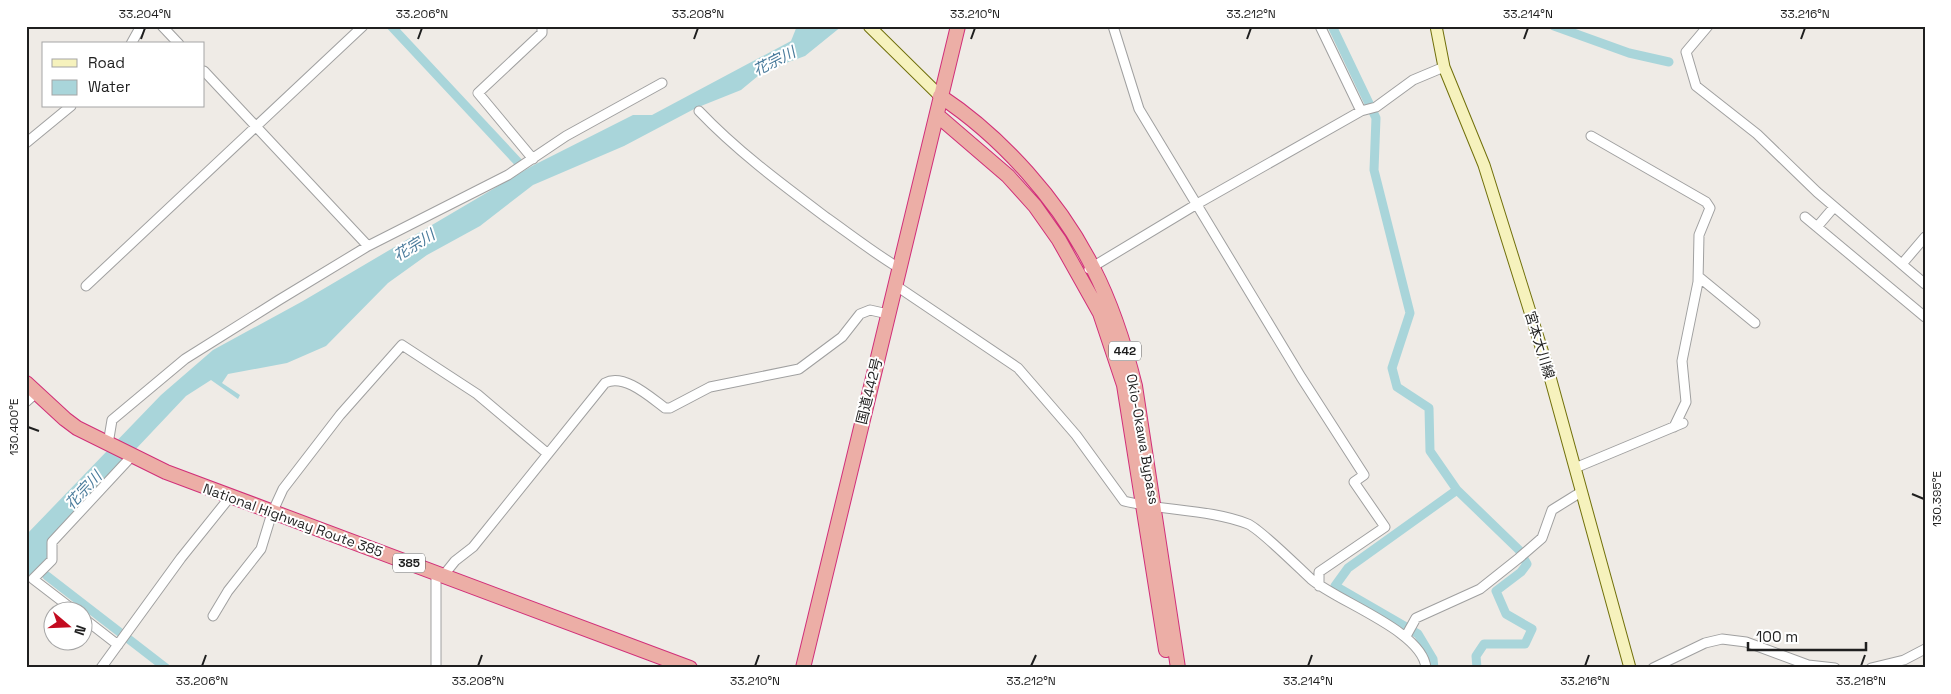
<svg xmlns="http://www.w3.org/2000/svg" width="1951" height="694" viewBox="0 0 1951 694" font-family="'Space Grotesk','Noto Sans JP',sans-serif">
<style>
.water{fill:#a9d5da}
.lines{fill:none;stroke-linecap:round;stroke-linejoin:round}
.canal{stroke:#a9d5da;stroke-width:9}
.minor-casing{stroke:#a0a0a0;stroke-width:11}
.secondary-casing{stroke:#71700b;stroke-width:13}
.trunk-casing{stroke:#d12f79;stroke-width:16}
.minor{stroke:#fff;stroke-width:9}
.secondary{stroke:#f6f2bd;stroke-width:11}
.trunk{stroke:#ecaea6;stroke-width:14}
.ticks{fill:none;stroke:#1f1f1f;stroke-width:2}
.labels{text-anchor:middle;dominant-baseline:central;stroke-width:4;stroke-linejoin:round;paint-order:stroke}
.shield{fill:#fff;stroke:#626262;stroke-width:1}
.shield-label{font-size:12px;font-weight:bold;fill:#1f1f1f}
.street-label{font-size:14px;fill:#1f1f1f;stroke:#fff}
.water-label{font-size:15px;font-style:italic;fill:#4a7b9b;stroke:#fff}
.neatline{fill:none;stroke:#1f1f1f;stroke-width:2}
.ticks-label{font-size:12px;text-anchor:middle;fill:#1f1f1f}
</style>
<rect width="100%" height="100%" fill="#efebe6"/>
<!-- water -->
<path class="water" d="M797 26H842L805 56 764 71 741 90 696 108 624 146 533 185 480 226 427 255 388 283 326 346 287 363 228 374 222 383 240 395 238 399 211 380 186 396 49 541 50 557 28 577 26 576V535L161 395 213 350 303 301 532 166 633 115H652L791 41Z"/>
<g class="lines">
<!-- canal -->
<path class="canal" d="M391 26 518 162
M1332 26 1376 118 1374 170 1410 313 1392 368 1397 387 1429 408 1430 451 1457 490 1519 550 1527 564 1521 572 1496 591 1506 614 1532 629 1525 644H1484L1476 656 1477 668
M1554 26 1629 53 1669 62
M47 576 166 668
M1434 668 1433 659 1418 634 1335 586 1348 568 1457 490"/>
<defs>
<path id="minor" d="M162 26 179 44
M1113 26 1139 109 1301 377 1364 475 1354 482 1385 527 1319 572V586
M1320 26 1361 111
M1708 26 1686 52 1696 86 1757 134 1817 192 1925 284
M131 44 141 26
M204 71 368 246
M699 111C737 151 783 185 827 218 851 235 874 253 899 268
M1591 136 1706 202 1710 208 1699 235 1698 282 1682 361 1686 402 1674 427
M26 143 71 106
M533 159 478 93 542 33V26
M1805 217 1925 317
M1817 227 1834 207
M1902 264 1925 237
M1089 269 1197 204 1361 111 1376 107 1413 80 1444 67
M1699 277 1755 323
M895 285 1018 368 1076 435 1124 501C1163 511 1210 509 1248 524 1260 529 1299 568 1311 579 1338 602 1423 631 1426 668
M86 286 363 26
M26 402 36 393
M108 444 112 420 185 359 279 300 368 246 508 175 566 136 662 83
M1575 468 1683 423
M436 573V668
M443 576 455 561 473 547 605 383C624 373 650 397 665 408H670L710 387 799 369 842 337 860 314 870 310 888 314
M76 612 33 579 52 560V542L131 457
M213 616 228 591 261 549 272 513 283 489 340 415 402 345 477 394 548 454
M82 617 118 645
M1406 636 1416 618 1480 589 1519 558 1542 538 1552 510 1581 492
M101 668 181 558 230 497
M1653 668 1705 643 1722 639 1746 642 1808 665 1835 668
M1871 668 1904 660 1925 649"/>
<path id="secondary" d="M869 26 940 96
M1436 26 1444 67 1484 165 1547 366 1630 668"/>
<path id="trunk" d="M940 96C1002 137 1060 202 1093 268 1112 305 1125 346 1135 386L1178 668
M937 115 1008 176 1035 206 1059 240 1100 313 1124 385 1166 650
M26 383 65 419 77 428 166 472 690 668
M803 668 958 26"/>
</defs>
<!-- minor casing -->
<use href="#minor" class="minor-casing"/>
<!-- secondary casing -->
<use href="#secondary" class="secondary-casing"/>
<!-- trunk casing -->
<use href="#trunk" class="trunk-casing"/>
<!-- minor -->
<use href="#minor" class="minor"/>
<!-- secondary -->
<use href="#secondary" class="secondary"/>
<!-- trunk -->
<use href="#trunk" class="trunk"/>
</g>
<!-- ticks -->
<path class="ticks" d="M141 39 145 28M418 39 422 28M694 39 698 28M971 39 975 28M1247 39 1251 28M1524 39 1528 28M1801 39 1805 28M28 427 39 431M1912 494 1924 499M202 666 206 655M478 666 482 655M755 666 759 655M1031 666 1036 655M1308 666 1312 655M1585 666 1589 655M1861 666 1865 655"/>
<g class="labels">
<!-- shield labels -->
<g class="shield">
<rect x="1109" y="341.5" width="32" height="19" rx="4"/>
<rect x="393" y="553.5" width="32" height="19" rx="4"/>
</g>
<g class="shield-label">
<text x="1125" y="351">442</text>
<text x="409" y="563">385</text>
</g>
<!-- street labels -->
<g class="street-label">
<text transform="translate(1540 345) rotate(73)">宮本大川線</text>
<text transform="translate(869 391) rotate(-76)">国道442号</text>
<text transform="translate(1143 439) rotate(80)">Okio-Okawa Bypass</text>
<text transform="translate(293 520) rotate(20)">National Highway Route 385</text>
</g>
<!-- water labels -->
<g class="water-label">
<text transform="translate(774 61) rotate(-27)">花宗川</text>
<text transform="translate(414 245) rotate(-32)">花宗川</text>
<text transform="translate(83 490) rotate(-47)">花宗川</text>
</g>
</g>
<!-- border -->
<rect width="1951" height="694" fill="none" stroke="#ffffff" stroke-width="55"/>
<!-- legend -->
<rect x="42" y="42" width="162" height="65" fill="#ffffff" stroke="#a5a5a5"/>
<rect x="52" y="59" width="25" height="8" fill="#f6f2bd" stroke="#a5a5a5"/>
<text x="88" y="68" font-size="15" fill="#1f1f1f">Road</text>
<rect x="52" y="80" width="25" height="15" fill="#a9d5da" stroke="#a5a5a5"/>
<text x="88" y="92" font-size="15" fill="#1f1f1f">Water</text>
<!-- north arrow -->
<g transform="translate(68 626) rotate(109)"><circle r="24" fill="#ffffff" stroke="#a5a5a5"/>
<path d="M0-4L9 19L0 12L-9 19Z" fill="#c30b20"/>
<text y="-8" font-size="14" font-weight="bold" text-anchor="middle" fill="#1f1f1f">N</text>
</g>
<!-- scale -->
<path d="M1748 642v8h118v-8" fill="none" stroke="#1f1f1f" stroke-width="2.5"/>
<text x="1756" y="642" font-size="15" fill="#1f1f1f" stroke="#ffffff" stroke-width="4" paint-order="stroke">100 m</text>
<rect x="28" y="28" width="1896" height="638" class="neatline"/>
<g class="ticks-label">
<text x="145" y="18">33.204°N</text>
<text x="422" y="18">33.206°N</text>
<text x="698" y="18">33.208°N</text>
<text x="975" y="18">33.210°N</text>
<text x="1251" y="18">33.212°N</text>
<text x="1528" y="18">33.214°N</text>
<text x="1805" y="18">33.216°N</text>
<text transform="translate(14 427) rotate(-90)" y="4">130.400°E</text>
<text transform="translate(1937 499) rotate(-90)" y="4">130.395°E</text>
<text x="202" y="685">33.206°N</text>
<text x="478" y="685">33.208°N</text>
<text x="755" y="685">33.210°N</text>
<text x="1031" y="685">33.212°N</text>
<text x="1308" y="685">33.214°N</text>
<text x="1585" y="685">33.216°N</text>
<text x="1861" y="685">33.218°N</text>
</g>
</svg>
